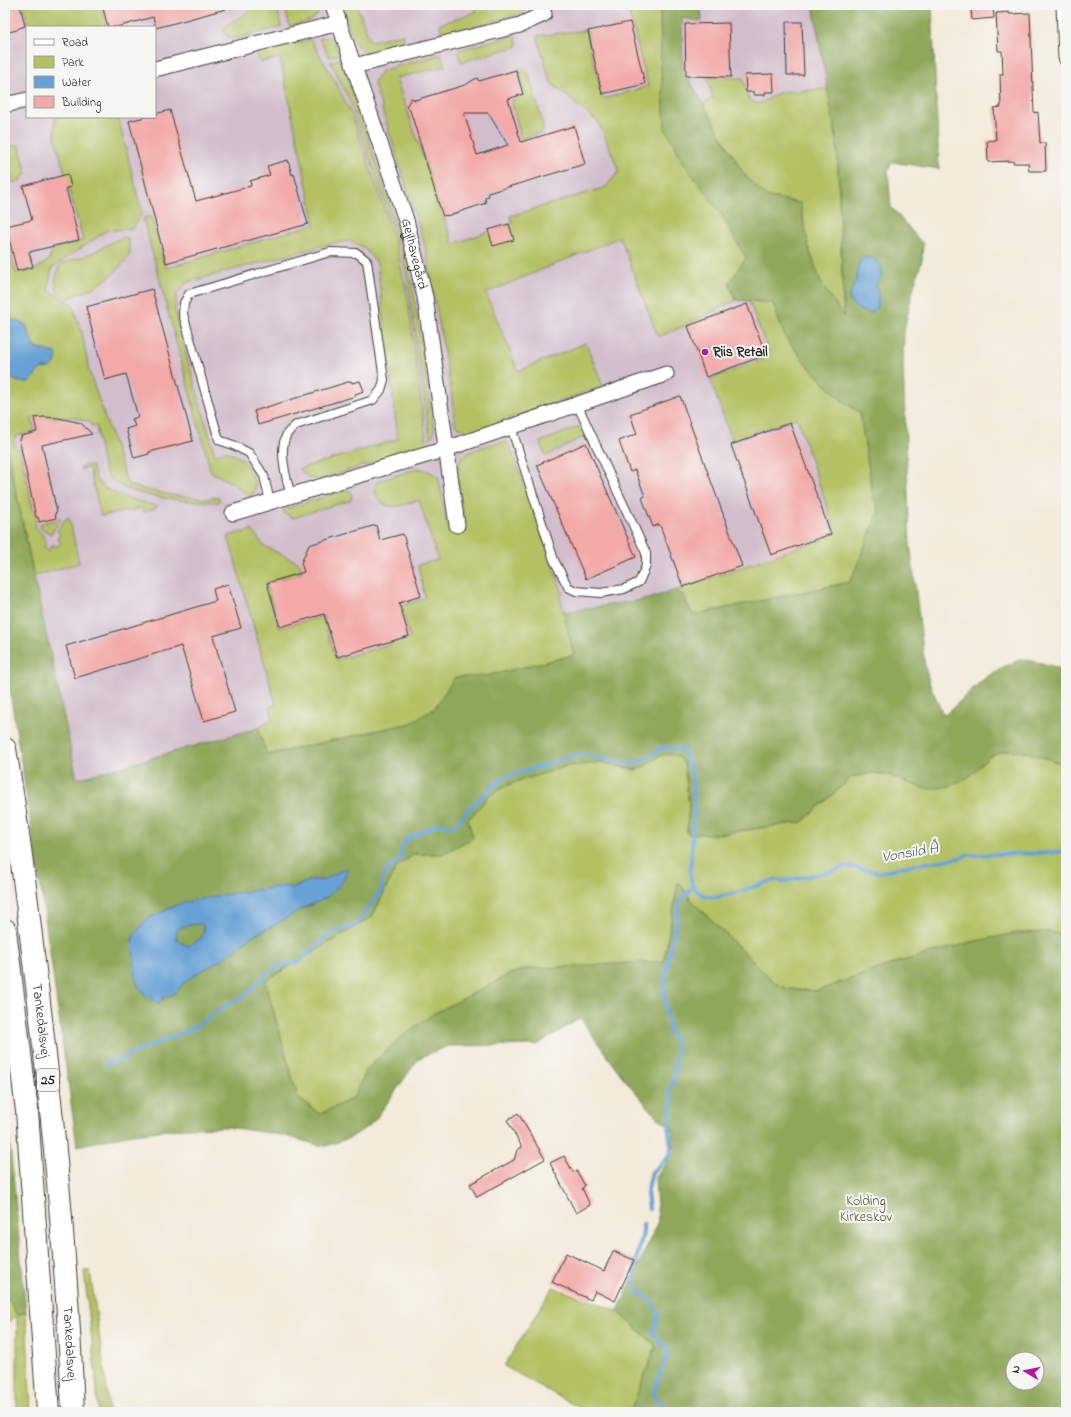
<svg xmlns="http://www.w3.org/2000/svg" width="1071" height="1417" viewBox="0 0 1071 1417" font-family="'Indie Flower',sans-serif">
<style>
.industrial{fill:#d1bdcc;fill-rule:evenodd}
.green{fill:#b3c163;stroke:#686e40}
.forest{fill:#8ea759;stroke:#55623a;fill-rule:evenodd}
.water{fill:#67a1d6;stroke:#425e79;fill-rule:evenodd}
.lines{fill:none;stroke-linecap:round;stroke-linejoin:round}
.stream{stroke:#67a1d6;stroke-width:4}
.building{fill:#f2a9a7;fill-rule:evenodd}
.service-casing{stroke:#3c3b38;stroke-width:10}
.minor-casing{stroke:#3c3b38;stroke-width:17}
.trunk-casing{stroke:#3c3b38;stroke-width:24}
.service{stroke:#fff;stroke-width:8}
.minor{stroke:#fff;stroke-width:15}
.trunk{stroke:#fff;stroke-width:22}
.poi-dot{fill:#b5179e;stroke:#f6f6f2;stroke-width:1.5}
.labels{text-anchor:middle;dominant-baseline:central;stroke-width:4;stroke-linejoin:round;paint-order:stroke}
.shield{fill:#f6f6f2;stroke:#5d5d5c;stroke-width:1}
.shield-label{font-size:13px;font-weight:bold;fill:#1c1c1c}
.street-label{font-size:14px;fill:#1c1c1c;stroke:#f6f6f2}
.poi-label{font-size:14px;font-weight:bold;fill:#1c1c1c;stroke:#f6f6f2;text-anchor:start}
.park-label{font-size:14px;fill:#515635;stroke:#f6f6f2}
.water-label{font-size:15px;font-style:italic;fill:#3e5870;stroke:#f6f6f2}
</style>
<rect width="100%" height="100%" fill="#f6f6f2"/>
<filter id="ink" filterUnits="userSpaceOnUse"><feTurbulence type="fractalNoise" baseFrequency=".025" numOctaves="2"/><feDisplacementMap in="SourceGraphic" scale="8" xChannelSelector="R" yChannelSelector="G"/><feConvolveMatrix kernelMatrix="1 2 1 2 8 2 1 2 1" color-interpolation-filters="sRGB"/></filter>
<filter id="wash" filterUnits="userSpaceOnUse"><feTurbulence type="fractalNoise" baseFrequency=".012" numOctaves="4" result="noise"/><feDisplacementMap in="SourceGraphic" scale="16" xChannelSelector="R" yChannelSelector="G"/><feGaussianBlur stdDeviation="0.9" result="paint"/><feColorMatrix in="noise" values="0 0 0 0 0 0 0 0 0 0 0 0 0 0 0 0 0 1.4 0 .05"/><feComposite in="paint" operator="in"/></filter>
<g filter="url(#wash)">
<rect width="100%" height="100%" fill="#f3ead9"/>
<!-- industrial -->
<path class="industrial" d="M5 5H813L837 143 873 496 850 582 676 590 648 599 564 612 434 709 257 728 77 779 5 440ZM27 27H155V117H27Z"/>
<!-- green -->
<path class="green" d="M23 5H101L107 27H29Z
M255 5H277L281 27 238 38C230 39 228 38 224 32V27L244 15Z
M285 5H321C318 22 303 23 289 26Z
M342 5H357L370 41 403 34V45C396 47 375 55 370 54 352 52 347 19 342 5Z
M475 5H527L526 10 521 14 446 34 441 32 440 24 476 12Z
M637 5H660L661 69 721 214 746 258 729 283 736 300 684 326 658 337 620 237 486 293 518 371 586 343 603 386 469 433 455 425 450 385 425 246 374 83 376 78 383 70 441 54 445 66 396 78 453 244 513 223 510 216 606 187 619 171 599 123 551 83 537 36 586 30 603 99 648 86 628 8Z
M515 35 518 46 461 62 458 50Z
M332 37 340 54 329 57 319 38Z
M311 40 335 81 352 115 395 240 408 299 427 445 414 450 322 479C310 480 307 477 299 469L398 439 377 263 364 248 350 241 329 244 188 282 177 293 175 309 186 354 215 455 226 451 242 459 251 471 256 488 252 496H249L235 485 211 472 143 218 151 217 166 268 315 224 280 58 259 62 257 50Z
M341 58 404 246 413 289 434 427 433 435 430 439 408 283 400 245 350 101 331 62Z
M523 68 527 69 543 124V132L516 140 514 135 520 133 511 100 525 94 518 70Z
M707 77 743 78 748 98 754 103H761L780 92 828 89 837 143 843 307 844 318 821 283 809 249 800 203 766 196 743 173 703 104 713 98Z
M55 117H118L142 213 133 228 106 231 52 268 48 290 72 304 82 332 89 371 128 485 151 491 171 495 208 499 214 497 219 498V502C193 502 119 498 106 473 100 462 99 438 96 425L91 426 90 422 73 417 32 418 35 431 16 436 14 441 16 450 20 449 36 522 35 527 43 535V538L47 542 44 547 49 550 53 544 57 547 61 542 57 539 60 534 57 531 65 519 69 517 79 563 34 576 5 440V252L10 251 16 273 36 269 49 260 52 250 83 240 55 137Z
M19 145 27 174 21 177V180L13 183 8 154 5 155V147Z
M123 237 128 239C129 243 130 247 130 251 129 256 127 259 124 262 110 280 89 292 67 298L57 291 55 281 59 266C66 261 74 260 82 257 96 252 109 243 123 237Z
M749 301 773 303 785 337 809 367 842 401 860 413 873 496 879 511 850 582 693 615 683 595 676 590 836 534 797 418 732 440 710 379 770 356Z
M583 425 585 436 546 456 540 442Z
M506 442 510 446 563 594 560 596 574 655 486 676 455 677 434 709 411 723 266 755 258 728 273 720 270 706 276 705 228 536 252 530 264 546 299 563 302 572 266 583 279 628 323 616 336 660 410 638 401 606 425 598 418 565 438 560 419 500C403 504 387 514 377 496 374 490 375 486 378 481L419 468 431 472 439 478 447 526 464 524C463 509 454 474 459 462 463 450 495 443 506 442Z
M88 465 92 467C94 470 94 475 96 479 107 495 140 502 158 506L154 509 143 512 142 508 101 516 89 468 80 469 83 466Z
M345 490 350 491 352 496 351 500 293 518 282 512 286 509Z
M61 518 51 534 40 528V524Z
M1011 750 1030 753 1066 765V934L1046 932 976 941 898 962 816 991 789 989 780 986 771 979 693 902 679 882 664 961 525 969 512 973 489 986 368 1068 353 1098 320 1114 298 1098 265 981 372 917 396 868 414 854H442C455 836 473 809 490 795 513 778 575 761 603 763 614 764 626 768 636 770 651 766 655 752 672 755 678 756 682 759 684 764L689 805 687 833 718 834 802 822 852 777 873 773 888 775 922 788 996 753Z
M84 1271H90L105 1375 109 1412H98L96 1378Z
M553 1287 618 1311 656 1346 630 1412H587L504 1366Z
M5 1293 17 1315 26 1312 31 1412H17V1316L5 1325Z"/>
<!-- forest -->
<path class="forest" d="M660 5H701L702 21 682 18 683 75 689 79 743 173 766 196 800 203 809 249 821 283 844 317 837 143 813 5H932L939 169 892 162 888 171 891 207 923 244 922 260 912 293 904 331 903 366 910 543 925 667 929 682 942 712 945 715C966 697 983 674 1010 664 1013 663 1018 660 1021 660 1035 660 1053 666 1066 671V765L1030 753 1011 750 997 753 989 757 966 779 950 786 932 789 922 788 888 775 873 773 853 776 802 822 718 834H687L689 805 684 764C682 759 678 756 672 755 655 752 651 766 636 770L603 763 567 766 507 785 489 796 468 820 473 838 442 854H414L396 868 372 917 265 981 298 1098 320 1114 353 1098 368 1068 396 1041 433 1014 512 973 525 969 664 961 678 882 693 902 771 979 780 986 789 989 816 991 898 962 976 941 1016 933 1046 932 1066 934V1412H630L656 1346 618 1311 658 1221 655 1179 674 1151 672 1128 657 1117 622 1076 580 1018 537 1045 448 1046 419 1058 375 1120 364 1129 350 1138 326 1146 318 1145 282 1135 227 1127 188 1128 132 1134 77 1146 40 882 5 659V440L77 779 258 728 267 755 411 723 434 709 455 677 486 676 574 655 563 612 648 599 676 590 683 595 693 615 850 582 879 511 873 496 860 413 842 401 809 367 785 337 773 303 736 300 729 283 746 258 721 214 685 165 665 128 661 69ZM1013 1359H1037V1383H1013Z
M5 1091 26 1312 17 1315 5 1293Z"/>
<!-- water -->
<path class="water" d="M863 257C872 256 884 263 882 274 881 278 877 282 876 286 879 297 881 304 872 313 863 313 852 307 849 298 850 291 854 286 856 279 859 271 856 263 863 257Z
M15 320 26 325 34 347 56 353C57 358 56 368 48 368 45 369 43 367 40 370 36 373 35 377 32 380 24 386 12 380 5 375V322Z
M345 868 348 870 340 885 326 898 298 911 273 926 252 936 223 959 196 974 183 984 175 993 170 996H165L159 1003H157L146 995 138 986 136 979 132 940 134 935 143 923 149 918 181 903 215 896 284 886 294 888 310 880H324ZM201 924 203 926 204 932 200 939 188 946 178 941C172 924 189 925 201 924Z"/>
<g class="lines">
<!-- stream -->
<path class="stream" d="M106 1064 123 1059 137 1051 190 1030 229 1004 243 997 248 993 263 977 275 968 299 962 326 937 339 930 356 925 366 913 368 908 381 891 384 875 401 858V848L407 839 438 824 453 826 457 823 470 808 493 786 507 776 545 765 563 758 580 754 631 764 644 760 658 750 664 748 681 749 683 750 692 771 694 811 690 875C697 919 750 884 776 880 779 880 782 881 785 881L837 870 844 866 880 872 887 871 905 866 959 858 967 855 1049 853 1066 851
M649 1209 647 1192 652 1173 670 1154 671 1147 669 1131 672 1100 669 1090 673 1083 677 1046 669 1029 664 993 666 973 680 901 693 887
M643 1224C644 1232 642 1237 640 1245 637 1256 634 1270 634 1282 635 1296 658 1299 658 1316 658 1322 654 1328 653 1334 658 1340 667 1345 668 1353L654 1391C653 1403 665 1404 673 1412"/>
</g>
<g id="blocks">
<!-- building -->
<path class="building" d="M5 5H20L25 26 19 28 17 30 5 33Z
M102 5H129L130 10 149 5H226V9L156 28 153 17 117 27H108Z
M993 7 994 18 972 20 971 9Z
M1009 12V14L1030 13 1034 113 1038 112 1040 143H1045L1046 171H1029L1028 163H1013V161L988 162 987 141 996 140 994 108 1001 107 1000 74H1003L1002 51H998L996 13Z
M630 22 645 84 602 94 588 31Z
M786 22H802L804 75H787Z
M729 23 731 77 686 76 685 24Z
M516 70 523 94 508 99 521 142 574 126 585 164 488 193 489 196 485 198 486 203 447 216V215L443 216 441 211 410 110 406 107 411 98 415 100 465 85 477 78 479 81ZM464 113H488L508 145 477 155Z
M773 74 774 92H765V95H754V92H746L745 75Z
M170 110 196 201 251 186 250 181 270 175 267 166 288 160 292 175 294 174 308 224 166 263 129 121 145 117H155V114Z
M68 174 71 187 66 188 79 240 29 252 33 267 17 271 6 226 32 220 23 186Z
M509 224 514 240 493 246 488 230Z
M152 289 193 441 149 452V454L134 458 126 429 135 426 132 419 138 417 126 374 105 380 86 307Z
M747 304 766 355 706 377 688 326Z
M351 381 352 383 360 381 364 391 355 394 356 396 258 425 254 411Z
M680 396 742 566 683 587 661 528 659 524 653 527 642 498 645 496 635 470 630 472 619 441 637 434 630 414Z
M44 417 59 418 81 423 92 434 42 445 57 512 55 513 56 518 39 522 38 517H36L19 439H21V436L37 432 34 418Z
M790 423 831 534 771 555 731 445Z
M586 443 636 557 586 579 537 465Z
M376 525 380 540 403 534 421 596 399 603 409 636 337 657 324 614 280 627 267 583 304 572 301 563 309 545Z
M228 584 241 628 213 636 235 712 204 721 181 646 75 678 66 646 216 601 213 589Z
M518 1113 545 1159 477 1197 470 1184 514 1160 517 1150 522 1147 507 1120Z
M564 1156 573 1172 577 1171 585 1186 582 1188 590 1205 576 1213 550 1163Z
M613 1251 634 1260 615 1301 595 1291 591 1300 552 1282 566 1253 604 1271Z"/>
</g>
</g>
<g filter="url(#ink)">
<use href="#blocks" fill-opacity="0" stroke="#3c3b38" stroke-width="1"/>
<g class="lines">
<defs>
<path id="service" d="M511 427 554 560 568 587 576 591 601 593 624 589 639 582 646 566V553L577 404
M270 502 264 476 249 453 233 445 219 440 183 314 184 303 189 294 330 252 357 253 367 261 384 380 381 390 373 400 296 425C293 428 289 431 287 434 278 450 286 479 291 495"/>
<g id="minor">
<path id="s1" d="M333 5 406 220 425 297 457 525"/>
<path d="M1064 5 1066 58"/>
<path d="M354 66 520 25 544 14"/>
<path d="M155 69 339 23"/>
<path d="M9 104 27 100"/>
<path d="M233 513 446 449 666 374"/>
</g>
<g id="trunk">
<path id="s2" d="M5 749C17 820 26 891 34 962 53 1111 67 1261 73 1412"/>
<path d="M5 930 27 1111 48 1412"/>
</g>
</defs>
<!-- service casing -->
<use href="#service" class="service-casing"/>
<!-- minor casing -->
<use href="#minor" class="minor-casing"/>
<!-- trunk casing -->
<use href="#trunk" class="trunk-casing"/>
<!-- service -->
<use href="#service" class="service"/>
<!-- minor -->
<use href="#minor" class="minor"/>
<!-- trunk -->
<use href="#trunk" class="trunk"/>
</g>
</g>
<!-- markers -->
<circle class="poi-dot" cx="705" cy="352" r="4"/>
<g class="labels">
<!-- shield labels -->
<rect class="shield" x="37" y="1069" width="22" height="22" rx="3"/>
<g class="shield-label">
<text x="48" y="1080">25</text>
</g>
<!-- street labels -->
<g class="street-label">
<text stroke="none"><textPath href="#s1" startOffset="262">Gejlhavegård</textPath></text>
<text stroke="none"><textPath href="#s2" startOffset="274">Tankedalsvej</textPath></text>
<text stroke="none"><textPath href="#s2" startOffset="598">Tankedalsvej</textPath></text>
</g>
<!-- poi labels -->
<g class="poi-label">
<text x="713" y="352">Riis Retail</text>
</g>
<!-- park labels -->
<g class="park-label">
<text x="866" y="1201">Kolding<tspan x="866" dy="16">Kirkeskov</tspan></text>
</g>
<!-- water labels -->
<g class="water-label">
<text transform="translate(910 853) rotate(-10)">Vonsild Å</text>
</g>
</g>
<!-- margin -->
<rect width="1071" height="1417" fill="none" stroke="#f6f6f2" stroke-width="20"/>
<!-- legend -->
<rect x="26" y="26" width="130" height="92" fill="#f6f6f2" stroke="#9f9f9c"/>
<rect x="34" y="39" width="20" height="6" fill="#ffffff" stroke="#9f9f9c"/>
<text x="62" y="46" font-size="12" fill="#1c1c1c">Road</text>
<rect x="34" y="56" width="20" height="12" fill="#b3c163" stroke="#9f9f9c"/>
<text x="62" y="66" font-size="12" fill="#1c1c1c">Park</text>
<rect x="34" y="76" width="20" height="12" fill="#67a1d6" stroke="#9f9f9c"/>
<text x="62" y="86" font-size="12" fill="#1c1c1c">Water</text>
<rect x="34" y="96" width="20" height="12" fill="#f2a9a7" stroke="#9f9f9c"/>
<text x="62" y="106" font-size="12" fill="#1c1c1c">Building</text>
<!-- north arrow -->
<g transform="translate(1025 1371) rotate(280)"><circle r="19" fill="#f6f6f2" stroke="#9f9f9c"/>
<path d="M0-3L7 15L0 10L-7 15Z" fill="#b5179e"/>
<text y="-6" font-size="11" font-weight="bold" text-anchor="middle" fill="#1c1c1c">N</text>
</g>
</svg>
